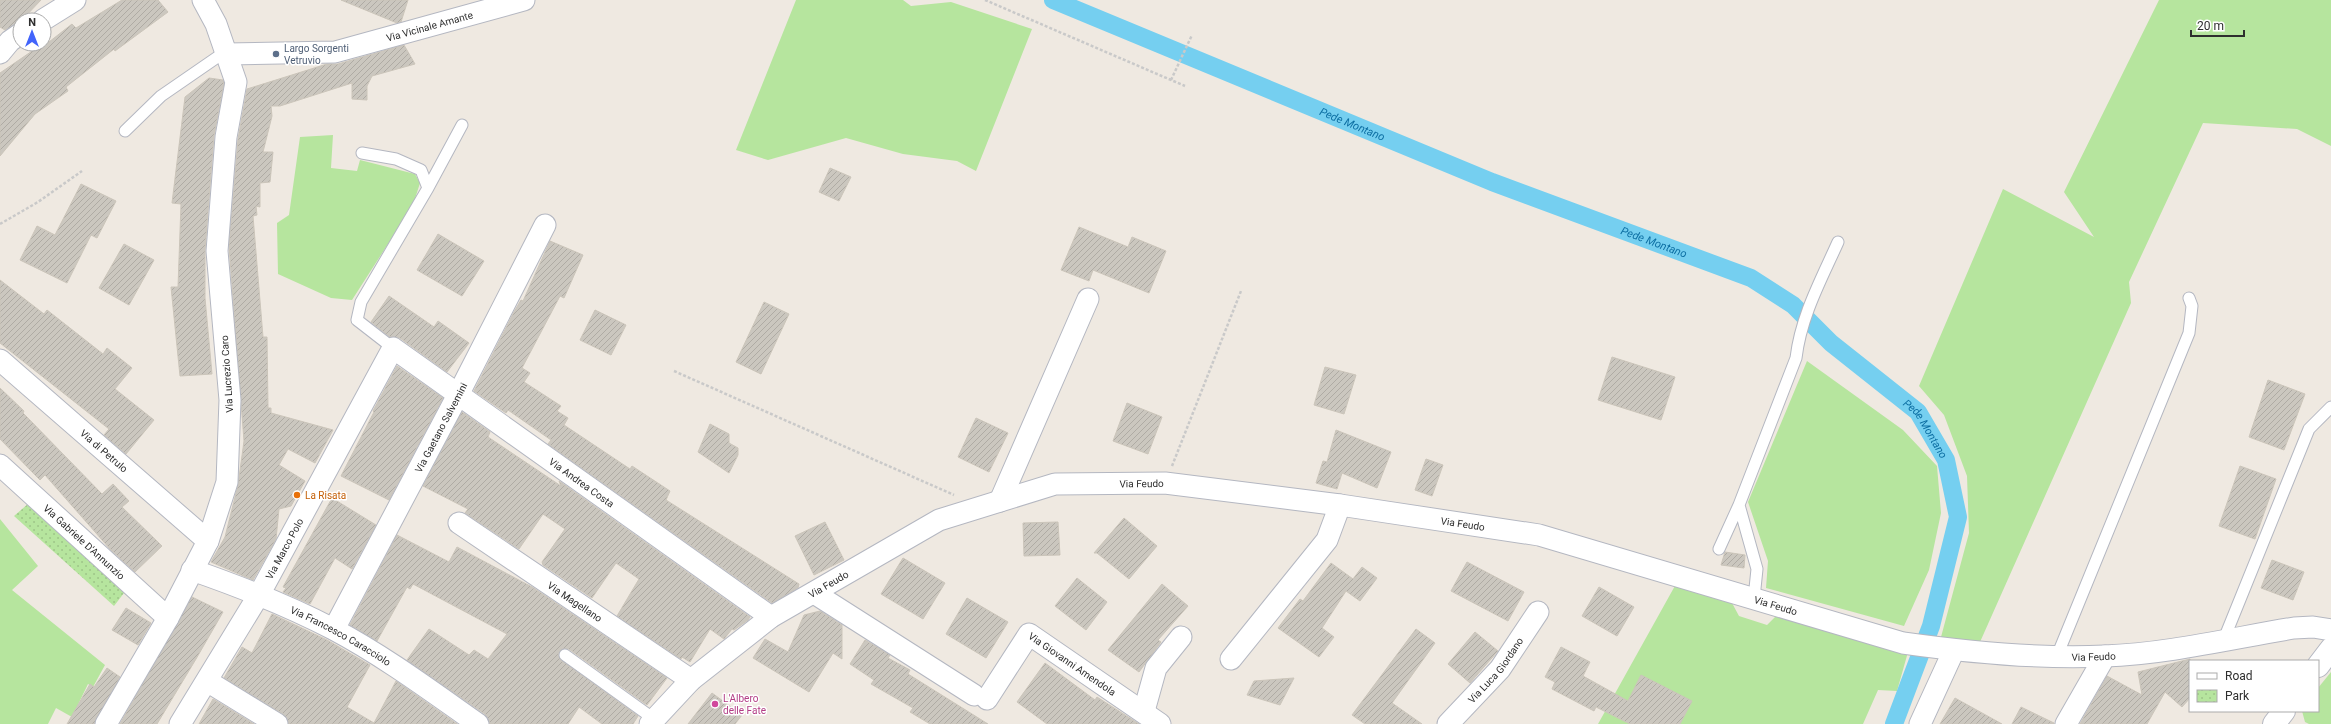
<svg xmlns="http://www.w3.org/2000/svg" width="2331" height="724" viewBox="0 0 2331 724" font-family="Roboto,sans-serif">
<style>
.grass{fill:#b6e59e}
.park{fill:url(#park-dots)}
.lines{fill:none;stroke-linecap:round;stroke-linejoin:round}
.canal{stroke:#75cff0;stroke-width:18}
.building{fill:url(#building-hatch);stroke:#cbc5ba}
.service-casing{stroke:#b4b7c1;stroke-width:13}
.minor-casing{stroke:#b4b7c1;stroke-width:23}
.tertiary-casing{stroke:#b4b7c1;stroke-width:24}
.path{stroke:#c9c9c9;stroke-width:2.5;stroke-dasharray:3 2;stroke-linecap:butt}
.service{stroke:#fff;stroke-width:11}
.minor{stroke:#fff;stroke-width:21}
.tertiary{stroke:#fff;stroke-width:22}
.service-dot{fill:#5c6f8a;stroke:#fff;stroke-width:1.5}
.food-dot{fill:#e8710a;stroke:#fff;stroke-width:1.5}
.hotel-dot{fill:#d1479c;stroke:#fff;stroke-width:1.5}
.labels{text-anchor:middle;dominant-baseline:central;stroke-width:3;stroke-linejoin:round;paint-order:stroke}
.street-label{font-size:10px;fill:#2e2e2e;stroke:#fff}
.service-label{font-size:10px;fill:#4e5e75;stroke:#fff;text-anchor:start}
.food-label{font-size:10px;fill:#c56008;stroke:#fff;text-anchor:start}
.hotel-label{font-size:10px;fill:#b23c85;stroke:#fff;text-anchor:start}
.water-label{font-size:11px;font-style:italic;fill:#0d6fa3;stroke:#fff}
</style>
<defs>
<pattern id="park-dots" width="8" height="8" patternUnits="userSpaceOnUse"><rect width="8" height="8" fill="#b6e59e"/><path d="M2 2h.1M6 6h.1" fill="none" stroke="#9dc588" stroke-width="1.8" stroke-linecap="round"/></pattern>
<pattern id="building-hatch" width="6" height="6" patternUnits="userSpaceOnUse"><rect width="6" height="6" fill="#cbc7bf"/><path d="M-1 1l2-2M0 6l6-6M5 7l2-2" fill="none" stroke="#afaba4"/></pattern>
</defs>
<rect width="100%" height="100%" fill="#efe9e1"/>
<!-- grass -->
<path class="grass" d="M796 0H903L911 6 951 2 1032 29 976 171 957 161 903 154 846 138 768 160 736 150Z
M2159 0H2331V146L2297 129 2203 123 2129 282 2131 303 1980 642 1941 637 1969 533 1967 476 1944 415 1919 386 2003 189 2094 237 2064 192Z
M333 135 331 168 357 171 360 160 415 174 420 183 413 205 352 300 331 298 278 274 277 223 289 215 300 137Z
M1807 361 1903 430 1937 466 1941 513 1929 570 1904 626 1766 588 1768 561 1748 502Z
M0 519 38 566 12 590 105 665 93 687 88 684 72 717 56 708 48 724H0Z
M1676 584 1732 603 1739 616 1767 625 1776 616 1908 652 1897 691 1878 690 1863 724H1598Z
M2331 672V724H2309L2305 722 2302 711H2318V688Z"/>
<!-- park -->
<path class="park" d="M29 503 124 593 114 606 14 516Z"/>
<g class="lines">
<!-- canal -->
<path class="canal" id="s1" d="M1053 0 1492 182 1751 278 1793 305 1831 343 1918 412 1946 460 1958 517 1931 626 1894 724"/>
</g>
<!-- building -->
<path class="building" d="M0 0H41L20 22 5 30 0 27Z
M122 0H158L168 12 115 51 114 49 66 87 68 91 35 114 0 156V73L38 47 40 49 72 24 76 28Z
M341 0H408L401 22 397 23Z
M404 45 415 64 372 76 367 86V100L352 99V83L280 106H271L272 116 263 152H273L270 182 260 183V207L256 206 257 215 253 216 263 337H267L268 408H271V413L333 430 315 463 288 449 279 465 305 481 291 506 279 509 276 539 253 580 211 562 225 537 238 485 244 441 229 246 238 139 247 89 327 64H338Z
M209 78 223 80 224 83 214 136 205 250V298L212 374 180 376 171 287H178L181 204 172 203 185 97Z
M830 168 851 177 839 201 819 192Z
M81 184 116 201 97 238 91 235 67 283 20 260 37 226 55 235Z
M1079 227 1128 247 1132 237 1166 251 1149 293 1093 270 1089 281 1061 270Z
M438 234 484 261 462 296 417 270Z
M550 241 583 255 564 298 560 296 522 368 530 373 524 382 561 406 557 411 568 418 564 425 630 469 632 466 670 491 666 500 799 584 798 588 772 603 548 444 551 440 508 410 506 413 474 391 514 312 521 300 523 301Z
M124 244 154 260 129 305 99 288Z
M0 280 44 314 47 310 103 354 107 348 132 368 115 389 154 420 126 454 104 435 109 429 0 343Z
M389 296 434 327 438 321 469 343 447 372 400 338 390 337 371 322Z
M764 302 789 314 761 374 736 362Z
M595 310 626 325 611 355 580 340Z
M1612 357 1675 377 1661 420 1598 400Z
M397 366 443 398 389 500 341 476 374 412 373 411Z
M1325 367 1356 375 1344 414 1314 405Z
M2268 380 2305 394 2284 450 2249 437Z
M0 388 24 411 23 413 102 494 113 484 129 501 122 507 162 546 135 572 110 549 45 475 40 480 0 439Z
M1127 403 1162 417 1148 454 1113 441Z
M462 412 490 432 488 437 561 486 559 481 750 617 748 620 734 630 732 629 724 639 710 629 690 662 682 657 681 659 617 616 639 579 616 563 592 598 543 565 542 562 565 529 543 514 519 549 465 513 468 509 423 486Z
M976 418 1008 433 989 472 958 457Z
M710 424 729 434V443L738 448V455L729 473 698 452Z
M1336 430 1391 452 1377 488 1342 473 1337 489 1316 483 1323 461 1327 462Z
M1426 459 1443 465 1432 496 1415 490Z
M2240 466 2276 479 2255 539 2219 526Z
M332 498 376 525 352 569 335 558 310 604 283 592 286 588 283 587Z
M1124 518 1157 546 1129 579 1097 553H1094Z
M825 522 844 560 814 575 795 536Z
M1058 522 1060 555 1024 556 1023 523Z
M397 535 449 562 457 547 532 587 667 678 647 705 569 649H562L558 654 561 660 638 716 633 724H602L579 707 568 724H490L485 714 407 660 429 629 469 655 474 650 488 659 507 634 413 584 410 589 407 587 377 641 350 625Z
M1725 552 1745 555 1744 568 1721 565Z
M903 558 945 583 923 619 881 594Z
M2272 560 2304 572 2293 600 2261 588Z
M1467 562 1524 592 1508 621 1451 591Z
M1331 563 1353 579 1362 567 1377 578 1360 601 1346 591 1322 628 1334 637 1319 657 1278 628 1300 599 1303 601Z
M1077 578 1107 602 1086 630 1055 606Z
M1162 584 1188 606 1158 640 1161 642 1139 672 1108 650Z
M1599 587 1634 607 1617 636 1582 616Z
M192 597 223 612 196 659 157 724H120Z
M967 598 1008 622 986 658 946 634Z
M126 608 151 623 138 645 112 630Z
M820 611 842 625V659L833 653 809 692 753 658 765 639 788 652 804 615Z
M272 614 327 640 370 665 347 707 374 723 396 681 457 724H289L283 714 224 678 242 647 252 653Z
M1416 629 1435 643 1392 703 1422 724H1365L1352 715Z
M1475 632 1498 651 1470 683 1448 664Z
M865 640 890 655 888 658 910 670 908 674 988 724H930L910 712 913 708 871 684 874 680 850 664Z
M1561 647 1590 662 1583 676 1628 701 1641 675 1692 701 1680 724H1630L1596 707 1594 711 1552 689 1555 682 1545 677Z
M2190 659V698L2182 707 2165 692 2147 724H2080L2107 676 2142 695 2138 672Z
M1045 663 1095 700 1097 697 1139 724H1047L1017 702Z
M107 668 120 677 94 724H67L90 684 94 687Z
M1294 678 1280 705 1247 695 1254 681Z
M712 693 742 715 735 724H688Z
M1955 698 2002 724H1940Z
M213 699 254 724H199Z
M2021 707 2054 723V724H2012Z"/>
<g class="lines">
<defs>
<path id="service" d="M125 131 161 96 219 56 227 54
M362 153 396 159 421 170 428 188
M393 348 357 320 361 302 428 188 462 125
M1719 549 1739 505
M1754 598 1757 569 1739 505 1796 358C1801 316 1821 280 1838 242
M2224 639 2309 429 2331 407
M565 655 654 719
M2057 656 2189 333 2192 306 2189 298"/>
<g id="minor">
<path d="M43 20 75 0"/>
<path d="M0 53 10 41 20 34"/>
<path id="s2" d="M227 54 335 52 524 0"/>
<path id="s3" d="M0 360 208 541"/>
<path id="s4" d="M0 465 168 618"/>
<path d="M1000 501 1088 299"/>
<path id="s5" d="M459 523 691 680"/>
<path id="s6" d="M192 570C241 587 287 605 333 629 384 656 431 691 478 724"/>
<path d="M814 593 974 695"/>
<path id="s7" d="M334 629 459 393 545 225"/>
<path d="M1231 659 1327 540 1340 505"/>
<path d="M207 681 277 724"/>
<path id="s8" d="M987 699 1029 634 1160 724"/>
<path d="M1144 711 1156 668 1181 637"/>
<path d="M106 724 168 618 208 541 227 482 230 400 217 251 226 137 236 82 216 24 203 0"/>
<path id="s9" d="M180 724 260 593 393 348 771 617"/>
<path id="s10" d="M650 724 691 680 771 617 939 520 1055 484 1165 483 1340 505 1539 535 1903 643C1967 652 2041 659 2105 656 2166 654 2233 638 2294 628L2313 627 2331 630"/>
<path id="s11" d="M1448 724 1500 669 1538 612"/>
<path d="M1920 724 1954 650"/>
<path d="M2066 724 2105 656"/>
</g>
<path id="tertiary" d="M2318 666 2331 649
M2274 724 2284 711"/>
</defs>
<!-- service casing -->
<use href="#service" class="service-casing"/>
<!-- minor casing -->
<use href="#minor" class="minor-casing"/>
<!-- tertiary casing -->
<use href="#tertiary" class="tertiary-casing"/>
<!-- path -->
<path class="path" d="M985 0 1185 86
M1171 80 1192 35
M0 224 38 202 82 171
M674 371 954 495
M1172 466 1241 291"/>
<!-- service -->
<use href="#service" class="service"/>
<!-- minor -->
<use href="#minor" class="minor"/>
<!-- tertiary -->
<use href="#tertiary" class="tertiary"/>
</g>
<!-- markers -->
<circle class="service-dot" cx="276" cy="54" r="4"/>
<circle class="food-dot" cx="297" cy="495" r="4"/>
<circle class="hotel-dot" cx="715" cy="704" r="4"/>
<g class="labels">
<!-- street labels -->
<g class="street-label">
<text stroke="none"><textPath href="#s2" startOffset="206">Via Vicinale Amante</textPath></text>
<text transform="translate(227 374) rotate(-94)">Via Lucrezio Caro</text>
<text stroke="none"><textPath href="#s7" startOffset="228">Via Gaetano Salvemini</textPath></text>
<text stroke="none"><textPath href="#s3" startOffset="138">Via di Petrulo</textPath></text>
<text stroke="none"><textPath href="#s9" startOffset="664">Via Andrea Costa</textPath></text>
<text stroke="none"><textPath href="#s10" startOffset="564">Via Feudo</textPath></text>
<text stroke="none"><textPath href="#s10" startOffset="888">Via Feudo</textPath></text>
<text stroke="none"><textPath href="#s4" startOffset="114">Via Gabriele D'Annunzio</textPath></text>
<text stroke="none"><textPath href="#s9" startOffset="204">Via Marco Polo</textPath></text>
<text stroke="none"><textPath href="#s10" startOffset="228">Via Feudo</textPath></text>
<text stroke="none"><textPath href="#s5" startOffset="140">Via Magellano</textPath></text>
<text stroke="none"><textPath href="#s10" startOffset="1212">Via Feudo</textPath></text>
<text stroke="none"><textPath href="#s6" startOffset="163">Via Francesco Caracciolo</textPath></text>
<text stroke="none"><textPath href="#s10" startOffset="1536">Via Feudo</textPath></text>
<text stroke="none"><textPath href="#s8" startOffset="130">Via Giovanni Amendola</textPath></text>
<text stroke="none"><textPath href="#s11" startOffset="72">Via Luca Giordano</textPath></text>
</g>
<!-- service labels -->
<g class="service-label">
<text x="284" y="48">Largo Sorgenti<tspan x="284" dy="12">Vetruvio</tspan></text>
</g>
<!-- food labels -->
<g class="food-label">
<text x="305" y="495">La Risata</text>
</g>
<!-- hotel labels -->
<g class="hotel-label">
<text x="723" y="698">L'Albero<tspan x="723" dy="12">delle Fate</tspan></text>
</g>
<!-- water labels -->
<g class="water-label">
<text stroke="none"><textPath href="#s1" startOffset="324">Pede Montano</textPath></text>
<text stroke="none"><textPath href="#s1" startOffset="648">Pede Montano</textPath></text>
<text stroke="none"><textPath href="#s1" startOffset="984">Pede Montano</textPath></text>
</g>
</g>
<!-- legend -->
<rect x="2189" y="660" width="130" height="52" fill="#ffffff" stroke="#ababab"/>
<rect x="2197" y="673" width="20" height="6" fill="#ffffff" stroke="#ababab"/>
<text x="2225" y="680" font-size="12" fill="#2e2e2e">Road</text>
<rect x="2197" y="690" width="20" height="12" fill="url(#park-dots)" stroke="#ababab"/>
<text x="2225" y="700" font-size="12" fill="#2e2e2e">Park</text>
<!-- north arrow -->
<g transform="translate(32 32)"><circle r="19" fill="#ffffff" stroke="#ababab"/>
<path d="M0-3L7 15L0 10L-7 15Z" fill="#4264fb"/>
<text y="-6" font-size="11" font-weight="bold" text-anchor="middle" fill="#2e2e2e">N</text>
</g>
<!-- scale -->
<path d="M2191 30v6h53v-6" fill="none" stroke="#2e2e2e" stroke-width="2"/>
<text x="2197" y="30" font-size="12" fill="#2e2e2e" stroke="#ffffff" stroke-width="3" paint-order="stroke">20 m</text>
</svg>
